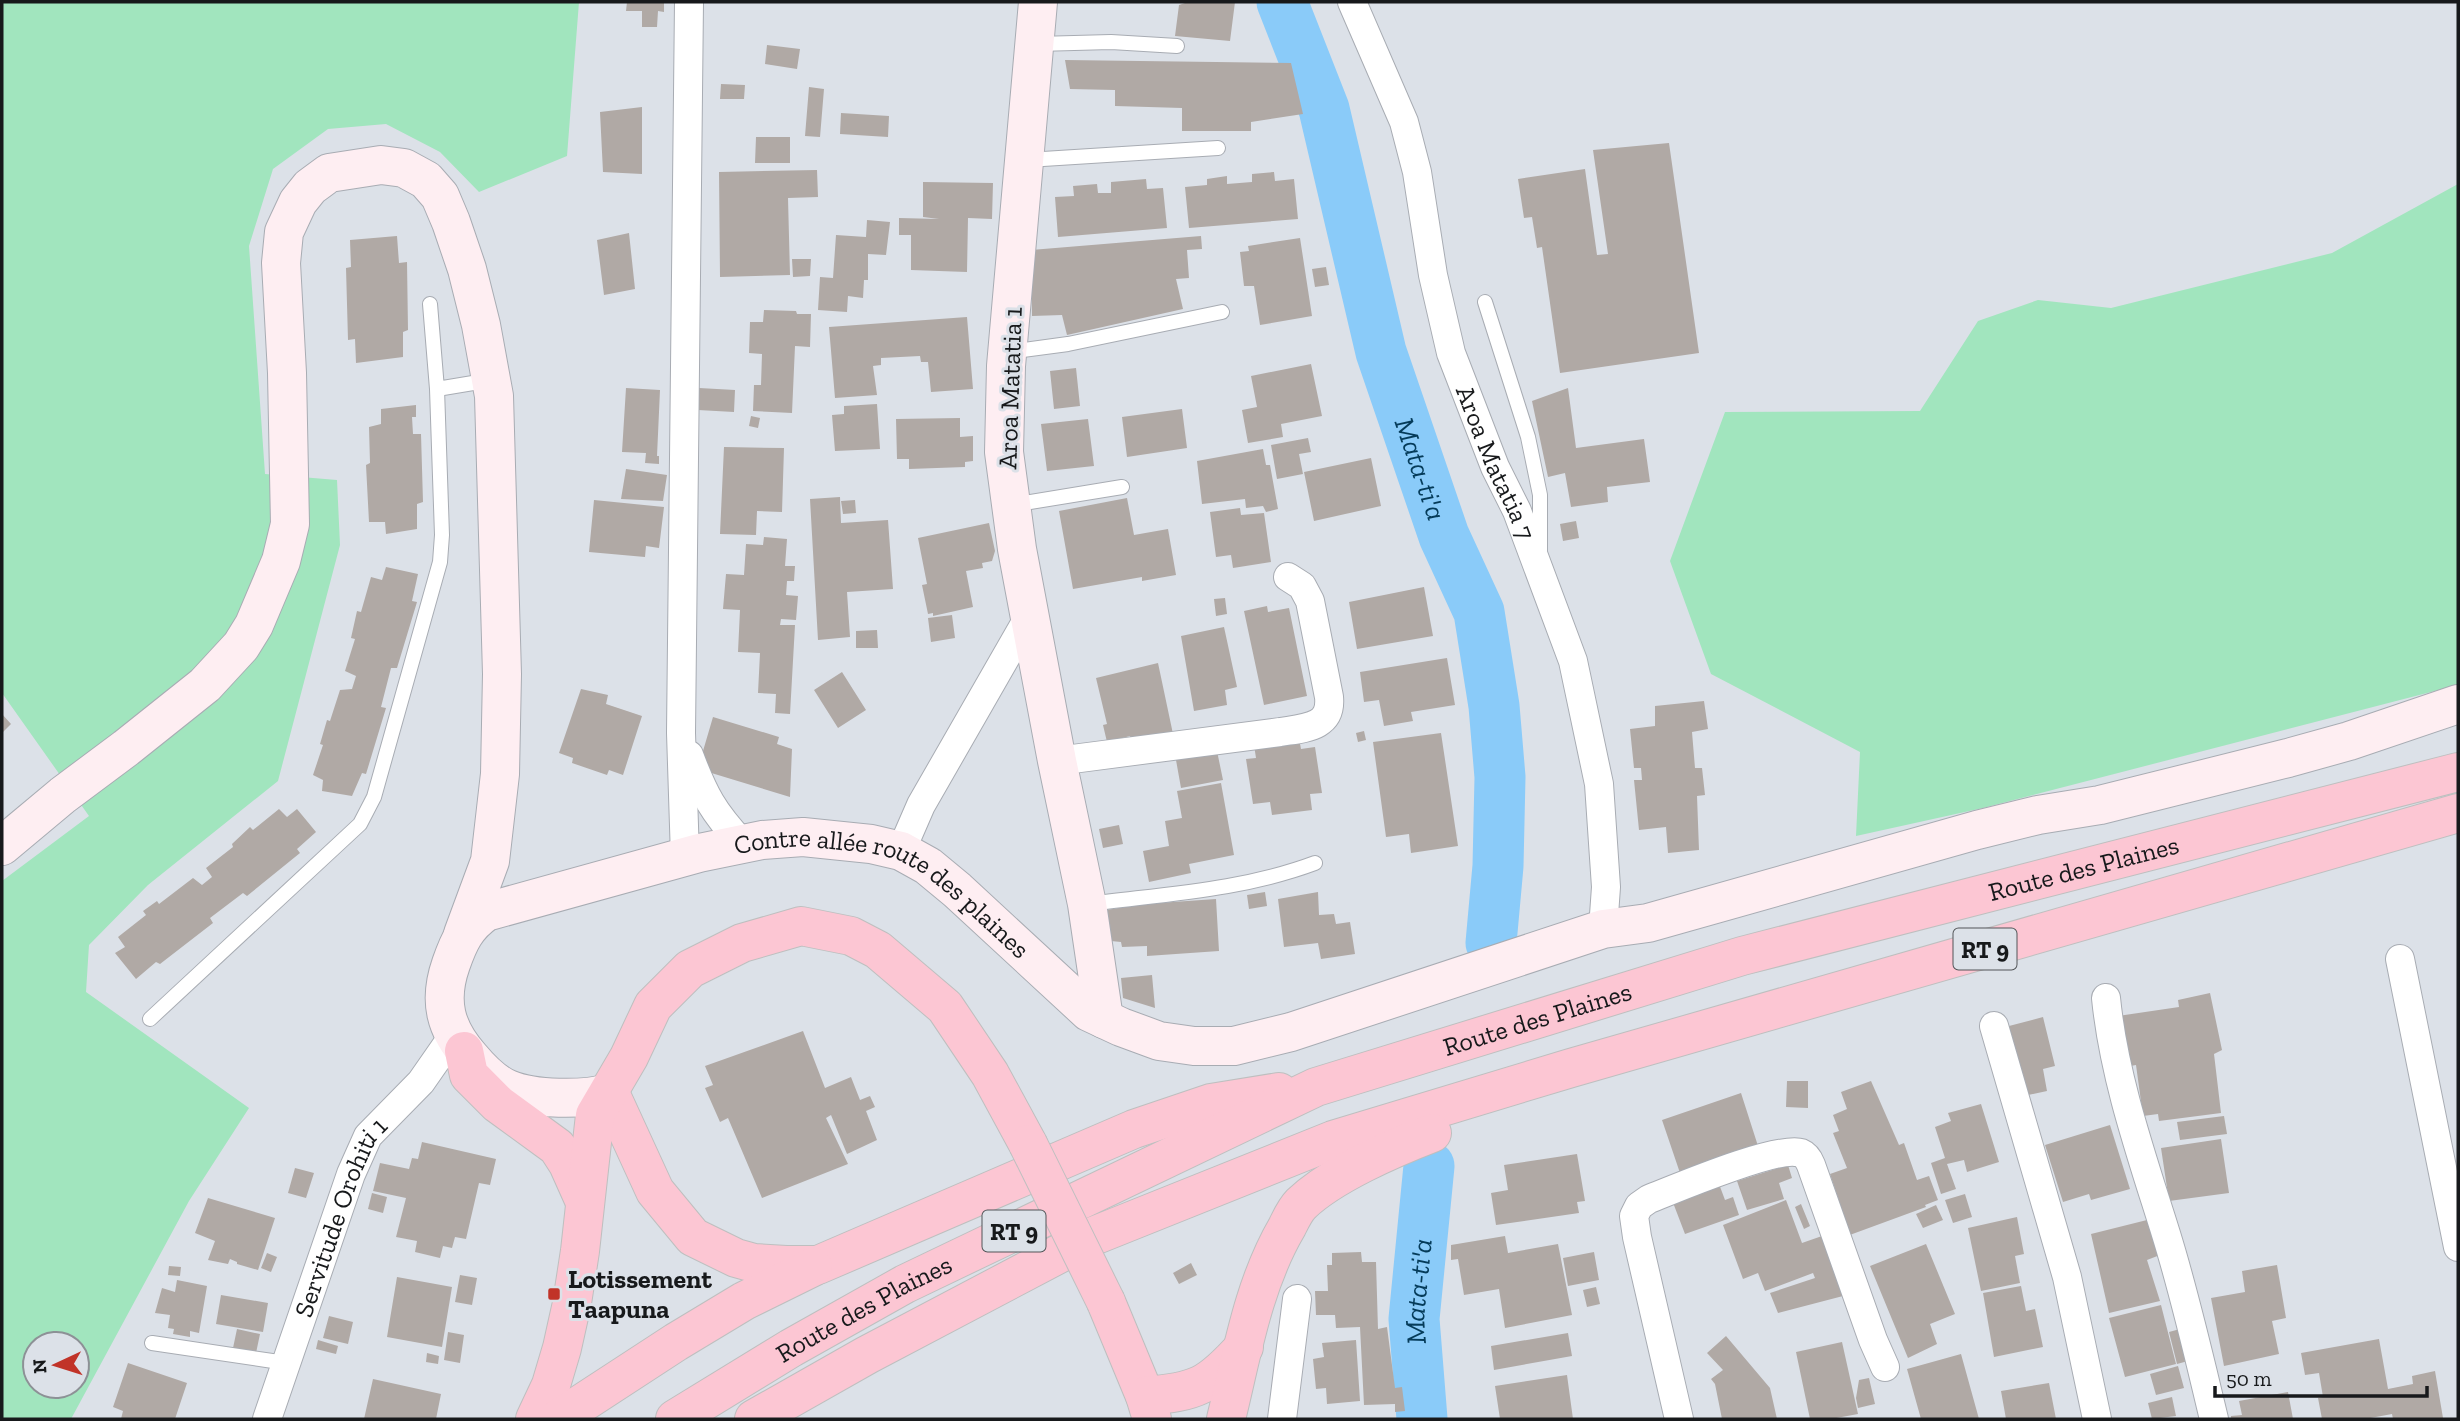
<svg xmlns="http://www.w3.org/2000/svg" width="2460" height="1421" viewBox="0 0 2460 1421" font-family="'Zilla Slab',serif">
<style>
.green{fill:#a1e5be;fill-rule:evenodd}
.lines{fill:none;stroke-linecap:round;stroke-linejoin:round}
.river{stroke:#8acbf9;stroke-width:51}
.building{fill:#b0a9a5}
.lane-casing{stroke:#a8acb3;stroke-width:16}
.street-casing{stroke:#a8acb3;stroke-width:30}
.secondary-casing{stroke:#a8acb3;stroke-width:40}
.highway-casing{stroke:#bebfbf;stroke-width:40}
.lane{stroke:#fff;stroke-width:14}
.street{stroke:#fff;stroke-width:28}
.secondary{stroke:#feeef2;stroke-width:38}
.highway{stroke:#fcc6d3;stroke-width:38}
.highway-bridge-casing{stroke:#bebfbf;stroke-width:40;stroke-linecap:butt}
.highway-bridge{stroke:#fcc6d3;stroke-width:38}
.poi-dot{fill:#c13328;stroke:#dce1e8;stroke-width:2.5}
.labels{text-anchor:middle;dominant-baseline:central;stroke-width:6;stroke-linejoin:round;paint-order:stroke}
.shield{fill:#dce1e8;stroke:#525558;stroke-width:2}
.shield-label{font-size:24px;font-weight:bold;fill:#17191b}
.street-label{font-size:26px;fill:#17191b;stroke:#dce1e8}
.poi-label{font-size:26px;font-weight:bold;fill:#17191b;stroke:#dce1e8;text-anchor:start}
.water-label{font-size:28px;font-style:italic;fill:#053b59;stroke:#dce1e8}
</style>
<rect width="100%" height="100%" fill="#dce1e8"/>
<!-- green -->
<path class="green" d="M2 2H579L567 156 479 192 440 152 386 124 328 129 273 169 249 246 265 474 337 480 340 545 278 781 148 885 89 945 86 992 249 1108 189 1201 71 1419H2V881L89 816 2 693ZM35 1344H77V1386H35Z
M2458 184V685L1983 808 1856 836 1860 752 1711 674 1670 561 1725 412 1920 411 1978 321 2038 300 2111 308 2332 253Z"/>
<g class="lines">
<!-- river -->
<g class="river">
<path id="s1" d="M1282 2 1324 109 1381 352 1444 536 1479 612 1494 706 1500 777 1498 866 1491 943"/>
<path id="s2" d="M1422 1419 1414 1319 1429 1166"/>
</g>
</g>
<!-- building -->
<path class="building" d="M627 2H664V12L658 11 657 27H642V11H626Z
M1188 2H1235L1230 41 1175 36 1179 5Z
M767 45 800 49 797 69 765 64Z
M1065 60 1291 63 1303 114 1251 122V131H1182V108L1115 106V90L1070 89Z
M721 84 745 85 744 99H720Z
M809 87 824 89 820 137 805 136Z
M642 107V174L603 172 600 112Z
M841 113 889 116 888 137 840 134Z
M756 137H790V163H755Z
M1669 143 1699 353 1560 373 1542 247 1537 248 1532 217 1524 218 1518 179 1585 169 1597 255 1608 254 1593 150Z
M817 170 818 197 788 198 790 275 720 277 719 172Z
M1274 172 1275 181 1294 179 1298 219 1189 228 1185 187 1207 185V179L1227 176V184L1252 182V174Z
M1146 179 1147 189 1163 188 1167 228 1058 237 1055 197 1074 196 1073 186 1097 184 1098 193H1111V182Z
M923 182 993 183 992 219 968 218 967 272 911 270V235H899V218L939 219 923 217Z
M867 220 890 222 886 255 868 254V280H864L863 298 848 296 847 312 818 310 820 277 833 278 836 235 866 237Z
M629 233 635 289 604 295 597 240Z
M397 236 399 263 407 262 408 330 403 332V357L356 363 355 339 348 340 346 268 351 267 350 240Z
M1201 236 1202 249 1187 250 1189 278 1176 279 1183 309 1067 335 1062 315 1032 316 1031 250Z
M1300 238 1312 316 1260 325 1254 286H1244L1240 252 1249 251 1248 246Z
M792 259H811L810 276 793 277Z
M1326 267 1329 285 1315 287 1312 269Z
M764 310 796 311 797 314H811L810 347 795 346 792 413 753 411 754 385H761L762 354 749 353 750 322H763Z
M967 317 973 389 931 392 928 362H921L920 356 881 358V365L873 366 877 395 835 398 829 327Z
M1311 364 1322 416 1281 424 1283 437 1248 443 1242 410 1257 407 1251 376Z
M1076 368 1080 406 1054 409 1050 371Z
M626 388 660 390 657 456H659V464L645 463 646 453 622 452Z
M699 388 735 390 734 412 698 410Z
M1568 388 1576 448 1644 439 1650 482 1607 487 1608 502 1571 507 1565 473 1548 477 1532 401Z
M877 404 880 449 835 451 832 415 844 414V406Z
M416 405V417H412L413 434H421L423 502 417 504V529L386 534 385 522H369L366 465 370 463 369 427 381 424V409Z
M1182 409 1187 448 1127 457 1122 417Z
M751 416 760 418 758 428 749 426Z
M960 418V437L973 436V461L965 462V467L909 469V459H897L896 419Z
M1088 419 1094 466 1047 471 1041 424Z
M1308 438 1311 452 1299 454 1303 474 1277 479 1271 445Z
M724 447 784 448 782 512 757 511 756 535 720 534Z
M1263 449 1266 465H1270L1278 509 1266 512 1263 506 1246 508 1245 499 1202 504 1197 461Z
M1371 458 1381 506 1314 521 1304 472Z
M626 469 667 475 663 501 621 499Z
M840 497 841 523 888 520 893 589 847 592 850 637 818 640 810 499Z
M1127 498 1134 535 1168 529 1176 575 1142 581V577L1073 589 1059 511Z
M594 500 664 507 659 548 646 546 645 557 589 552Z
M855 500 856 513 843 514 841 501Z
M1240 508 1241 515 1264 513 1271 562 1233 568 1231 555 1216 557 1210 512Z
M1576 521 1579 538 1563 541 1560 524Z
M989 523 995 551 992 561 982 563 983 568 966 571 973 607 933 616V613L928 614 922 585 927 584 918 538Z
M764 537 787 539 785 566H795L794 581H787L786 595 798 596 796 620 781 619 780 625H795L790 714 775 713 776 694 758 693 760 653 738 652 740 610 723 609 726 574 744 575 746 544 763 545Z
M386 567 418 574 412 601 417 602 397 668H391L381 707 386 708 366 774 362 773 352 796 322 791 323 780 313 775 323 745 320 744 327 720 330 721 340 690 352 689 356 676 345 671 355 639 351 638 357 611 361 612 371 577 382 580Z
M1424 587 1433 636 1357 649 1349 602Z
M1225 598 1227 614 1216 616 1214 599Z
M1267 606 1268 612 1289 608 1307 696 1264 705 1244 611Z
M952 615 955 638 931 642 928 618Z
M1224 627 1237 687 1225 690 1227 705 1194 711 1181 636Z
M877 630 878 648H856V631Z
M1447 658 1455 705 1411 712 1413 721 1384 726 1379 700 1364 702 1360 672Z
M1158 663 1173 734 1132 743 1130 736 1107 742 1103 725 1107 724 1096 678Z
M842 672 866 710 838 728 814 690Z
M581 689 608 695 606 704 642 716 623 775 609 770 607 775 572 763 573 758 559 753Z
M1704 701 1708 729 1692 732 1695 768H1702L1705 795 1697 796 1699 850 1668 853 1666 827 1639 830 1634 780H1642L1641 768H1634L1630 729 1655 726V706Z
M2 714 11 724 2 733Z
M713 717 779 737 777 744 792 749 790 797 695 768 703 751Z
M1364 731 1366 740 1358 742 1356 733Z
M1441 733 1458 846 1411 853 1409 834 1386 837 1373 742Z
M1299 738 1301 749 1315 747 1322 793 1310 794 1312 810 1272 815 1270 802 1253 804 1246 759 1256 758 1254 745Z
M1217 751 1223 780 1181 788 1176 760Z
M1221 783 1234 855 1189 864 1191 873 1149 882 1143 851 1169 846 1165 821 1182 818 1177 791Z
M279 809 287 817 297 809 316 832 297 849 300 853 247 896 243 893 210 918 213 923 160 964 156 962 136 979 115 953 125 947 118 937 146 915 143 911 157 901 159 904 193 878 202 885 212 877 206 868 233 847 232 844 250 827 253 830Z
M1119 825 1123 844 1103 848 1099 829Z
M1265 892 1267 906 1249 909 1247 895Z
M1318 892 1319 915 1334 914 1336 924 1350 922 1355 954 1321 959 1318 943 1284 947 1278 899Z
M1216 899 1219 951 1147 956V946L1122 947 1121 942 1111 941 1106 910 1144 904Z
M1152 975 1155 1008 1123 998 1121 978Z
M2210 993 2222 1050 2214 1054 2221 1113 2159 1121 2158 1114 2143 1116 2136 1065 2125 1067 2118 1016 2179 1007 2178 1000Z
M2043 1017 2055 1066 2043 1069 2047 1091 2028 1095 2023 1074 2020 1075 2009 1026Z
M803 1031 825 1088 851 1077 860 1100 870 1096 875 1107 866 1111 877 1140 847 1154 831 1115 826 1118 848 1164 762 1198 728 1118 720 1122 705 1088 713 1085 705 1066Z
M1787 1081H1808V1108L1786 1107Z
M1871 1081 1899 1145 1904 1143 1917 1180 1929 1176 1938 1200 1925 1205 1926 1207 1847 1236 1837 1208 1841 1207 1830 1174 1847 1168 1833 1133 1839 1131 1833 1115 1847 1109 1841 1092Z
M1741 1093 1758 1146 1680 1173 1662 1120Z
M1981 1104 1999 1162 1967 1172 1964 1160 1947 1164 1956 1189 1941 1194 1931 1163 1945 1158 1935 1127 1951 1121 1948 1113Z
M2224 1116 2227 1134 2180 1140 2177 1122Z
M2110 1125 2130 1189 2091 1200 2089 1194 2063 1202 2045 1145Z
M2221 1139 2229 1193 2169 1201 2161 1148Z
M422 1142 496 1159 490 1185 479 1183 466 1239 455 1237 452 1248 443 1246 440 1258 415 1252 417 1241 396 1237 406 1198 373 1191 380 1163 409 1169 412 1158 418 1159Z
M1577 1154 1585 1201 1577 1202 1579 1213 1496 1225 1491 1193 1508 1190 1504 1165Z
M1788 1165 1792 1178 1779 1183 1784 1199 1747 1210 1737 1181Z
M295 1168 314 1173 306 1198 288 1193Z
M1719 1184 1725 1200 1733 1197 1739 1215 1685 1234 1672 1200Z
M372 1193 387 1197 383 1213 368 1209Z
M1965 1194 1972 1217 1953 1223 1945 1200Z
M208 1198 275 1218 258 1270 237 1264V1262L230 1259 228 1264 208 1260 215 1241 195 1233Z
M1786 1200 1802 1243 1822 1236 1843 1296 1778 1313 1770 1293 1815 1278 1813 1273 1765 1291 1758 1273 1743 1279 1723 1225Z
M1801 1204 1810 1226 1804 1229 1795 1207Z
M1936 1205 1943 1220 1923 1228 1916 1214Z
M2017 1217 2024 1254 2015 1256 2020 1283 1981 1291 1968 1228Z
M2151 1219 2160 1255 2147 1260 2160 1301 2109 1313 2091 1234Z
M1505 1236 1508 1253 1558 1244 1572 1315 1505 1328 1499 1289 1464 1295 1458 1259 1451 1260V1245Z
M1926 1244 1955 1314 1930 1324 1937 1344 1908 1358 1870 1266Z
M1361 1252 1362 1262H1376L1378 1329 1387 1327 1395 1388 1402 1387 1405 1411 1395 1412V1404L1364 1405 1360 1327 1336 1328 1335 1315H1316L1315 1291H1328L1327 1265H1332V1253Z
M1594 1252 1599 1280 1568 1286 1563 1258Z
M267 1253 277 1257 271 1272 261 1268Z
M1191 1263 1197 1275 1179 1284 1173 1273Z
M2277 1265 2286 1318 2272 1321 2279 1354 2224 1366 2211 1298 2245 1292 2242 1271Z
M169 1266 181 1267 180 1276 168 1275Z
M460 1275 477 1278 472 1305 455 1302Z
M397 1277 452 1287 442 1347 387 1337Z
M177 1280 207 1286 199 1333 190 1331V1337L173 1334 174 1329 168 1328 170 1315 155 1313 162 1288 175 1292Z
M2021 1286 2026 1311 2035 1309 2043 1347 1994 1357 1983 1293Z
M1596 1287 1600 1304 1587 1307 1583 1290Z
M221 1295 268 1303 263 1332 216 1324Z
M2161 1305 2176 1364 2125 1377 2109 1318Z
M329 1316 353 1322 348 1344 323 1338Z
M237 1329 260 1334 256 1353 233 1348Z
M2180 1329 2188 1361 2177 1364 2169 1332Z
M448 1332 464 1335 460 1363 444 1360Z
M1568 1333 1572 1356 1494 1370 1491 1346Z
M1726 1336 1770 1388 1777 1419H1722L1715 1384 1711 1379 1723 1370 1707 1353Z
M2379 1339 2388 1389 2413 1384 2412 1376 2435 1371 2443 1418 2393 1419 2392 1414 2365 1419H2322L2318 1398 2323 1397 2319 1373 2305 1375 2301 1353Z
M318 1340 338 1346 336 1354 316 1349Z
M1356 1340 1360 1401 1327 1404 1326 1388 1316 1389 1313 1359 1324 1357 1322 1343Z
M1842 1342 1858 1414 1831 1419H1810L1796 1352Z
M427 1353 439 1356 438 1364 426 1362Z
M1961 1354 1979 1419H1921L1907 1369Z
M128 1363 187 1383 175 1419H121L123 1411 113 1407Z
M2178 1366 2184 1388 2156 1395 2150 1374Z
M1567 1375 1573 1419H1500L1495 1386Z
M1869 1378 1875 1404 1858 1408 1856 1398 1859 1380Z
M373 1379 441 1394 436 1419H364Z
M2049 1383 2056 1419H2006L2001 1391Z
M2288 1392 2293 1419H2231V1416L2242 1415 2239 1401Z
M2172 1397 2176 1416 2152 1419 2148 1403Z"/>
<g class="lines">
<defs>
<path id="lane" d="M1037 44 1111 42 1177 46
M1027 160 1218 148
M1485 302 1528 437 1540 495V552
M430 304 437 389
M1009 352 1068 344 1222 312
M1012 505 1122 487
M1089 904C1165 894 1243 890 1315 863
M150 1019 360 824 374 797 440 562 442 535 437 389 491 380
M152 1343 286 1363"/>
<g id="street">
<path id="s3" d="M1352 2 1404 122 1417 172 1433 275 1451 353 1495 467 1517 511 1573 661 1599 784 1606 887 1603 929"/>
<path d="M689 755C704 795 713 812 742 843"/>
<path d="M1057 761 1280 732C1304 728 1332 728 1329 697L1310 601 1302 586 1288 577"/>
<path d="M901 851 921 805 1030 615"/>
<path d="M685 857 681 733 689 2"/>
<path d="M2400 959 2458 1247"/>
<path d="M2106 998C2114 1078 2142 1157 2166 1234 2185 1295 2199 1357 2214 1419"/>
<path d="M1994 1026 2067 1277 2097 1419"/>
<path id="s4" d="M267 1419 351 1174 368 1136 421 1082 453 1036"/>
<path d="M1282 1419 1297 1299"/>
<path d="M1679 1419 1637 1237 1634 1216 1639 1206 1649 1199C1675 1189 1778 1145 1801 1153 1806 1155 1809 1160 1811 1165L1873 1340 1885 1367"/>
</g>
<g id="secondary">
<path d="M1038 2 1006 366 1004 452 1017 549 1057 761 1087 904 1104 1019"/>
<path d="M2 846 63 795 126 748 205 685 241 646 254 625 281 561 290 524 287 373 281 263 284 232 298 202 310 187 329 173 381 165 404 168 426 180 440 196 451 222 467 269 481 325 494 396 502 674 500 774 490 861 463 934"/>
<path id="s5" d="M610 1093C583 1100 534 1100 508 1089 492 1082 481 1070 471 1058 445 1029 438 1001 451 964 459 941 466 926 486 912L699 853 762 840 803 837 871 844 901 851 928 866 957 890 1089 1012 1121 1027 1159 1041 1194 1046H1234L1291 1032 1603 929 1648 923 1977 830 2038 815 2100 805 2288 758 2349 741 2458 704"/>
</g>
<g id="highway">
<path d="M464 1051 469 1075 498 1104 557 1147 568 1164 585 1202"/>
<path d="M610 1093 655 1191 693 1237 736 1258 754 1263 786 1265H818L1134 1129 1211 1103 1279 1092"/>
<path d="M1106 1302 1145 1396 1152 1419"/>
<path d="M1145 1396C1197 1392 1209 1386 1244 1347"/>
<path d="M535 1419 551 1385 562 1348 572 1303 580 1251 595 1115 629 1057 653 1006 690 969 742 943 801 926 851 936 878 950 945 1007 990 1074 1028 1144"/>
<path d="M558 1419 676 1342 744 1301 813 1267"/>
<path id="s6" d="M675 1419 791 1348 905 1284 1316 1087 1742 956 2458 772"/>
<path d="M754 1419 867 1355 1091 1237 1333 1140 1571 1068 2458 813"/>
<path d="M1226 1419C1242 1354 1253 1285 1287 1227 1291 1219 1295 1210 1301 1204 1331 1175 1393 1148 1432 1133"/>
</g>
</defs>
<!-- lane casing -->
<use href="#lane" class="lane-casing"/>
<!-- street casing -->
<use href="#street" class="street-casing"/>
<!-- secondary casing -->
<use href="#secondary" class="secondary-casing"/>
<!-- highway casing -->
<use href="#highway" class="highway-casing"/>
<!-- lane -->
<use href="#lane" class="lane"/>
<!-- street -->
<use href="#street" class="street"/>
<!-- secondary -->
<use href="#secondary" class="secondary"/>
<!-- highway -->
<use href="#highway" class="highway"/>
<defs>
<path id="highway-bridge" d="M1028 1144 1106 1302"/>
</defs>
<!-- highway-bridge casing -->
<use href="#highway-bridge" class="highway-bridge-casing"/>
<!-- highway-bridge -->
<use href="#highway-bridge" class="highway-bridge"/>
</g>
<!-- markers -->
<rect class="poi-dot" x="547" y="1287" width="14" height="14" rx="3.5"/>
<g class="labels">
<!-- shield labels -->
<g class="shield">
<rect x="1953.5" y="928.5" width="63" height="41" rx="5"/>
<rect x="982.5" y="1210.5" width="63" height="41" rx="5"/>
</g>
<g class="shield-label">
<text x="1985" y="949">RT 9</text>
<text x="1014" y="1231">RT 9</text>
</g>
<!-- street labels -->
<g class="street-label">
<text transform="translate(1010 388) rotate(-88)">Aroa Matatia 1</text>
<text stroke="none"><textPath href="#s3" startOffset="485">Aroa Matatia 7</textPath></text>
<text stroke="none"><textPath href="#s6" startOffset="1521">Route des Plaines</textPath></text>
<text stroke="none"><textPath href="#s5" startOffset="740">Contre allée route des plaines</textPath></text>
<text stroke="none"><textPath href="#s6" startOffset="954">Route des Plaines</textPath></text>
<text stroke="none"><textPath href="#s4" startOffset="215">Servitude Orohiti 1</textPath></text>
<text stroke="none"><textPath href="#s6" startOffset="219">Route des Plaines</textPath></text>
</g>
<!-- poi labels -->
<g class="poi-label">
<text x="568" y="1279">Lotissement<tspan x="568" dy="30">Taapuna</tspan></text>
</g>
<!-- water labels -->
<g class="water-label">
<text stroke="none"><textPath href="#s1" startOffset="488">Mata-ti'a</textPath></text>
<text stroke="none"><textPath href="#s2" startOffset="128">Mata-ti'a</textPath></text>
</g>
</g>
<!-- border -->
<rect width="2460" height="1421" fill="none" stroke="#17191b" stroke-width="7"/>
<!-- north arrow -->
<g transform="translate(56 1365) rotate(266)"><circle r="33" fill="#dce1e8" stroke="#8d9196" stroke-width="2"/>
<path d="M0-5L12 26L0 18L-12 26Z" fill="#c13328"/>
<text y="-10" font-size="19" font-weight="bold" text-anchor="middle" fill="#17191b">N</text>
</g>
<!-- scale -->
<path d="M2215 1386v10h212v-10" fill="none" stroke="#17191b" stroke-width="3.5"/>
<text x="2226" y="1386" font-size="21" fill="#17191b" stroke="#dce1e8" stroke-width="5" paint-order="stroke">50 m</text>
</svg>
